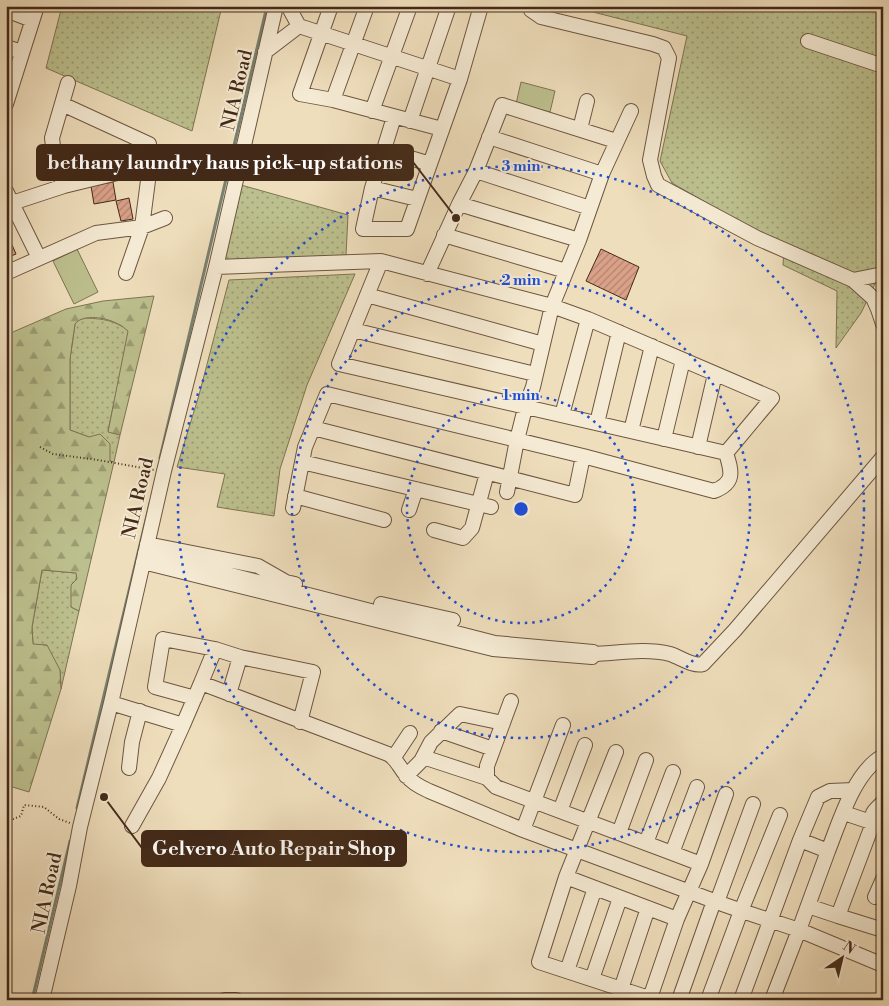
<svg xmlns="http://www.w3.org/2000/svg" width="889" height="1006" viewBox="0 0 889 1006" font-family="'Libre Bodoni',serif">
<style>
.grass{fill:url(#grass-dots);stroke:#7f7453}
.forest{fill:url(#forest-firs);stroke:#7f7453}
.pitch{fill:#bcc08e;stroke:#7f7453}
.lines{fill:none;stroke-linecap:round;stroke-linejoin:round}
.stream{stroke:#778171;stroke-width:3}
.building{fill:url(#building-hatch);stroke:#422918}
.minor-casing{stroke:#6d5641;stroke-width:16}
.path{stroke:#422918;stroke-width:2;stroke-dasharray:1 2.5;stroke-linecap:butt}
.minor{stroke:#f5ead3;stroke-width:14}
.ring{fill:none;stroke:#1d4ed8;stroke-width:2.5;stroke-dasharray:2.5 5}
.labels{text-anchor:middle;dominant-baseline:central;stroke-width:4;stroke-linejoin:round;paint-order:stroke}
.street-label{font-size:19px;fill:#422918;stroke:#f5ead3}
.centre{fill:#1d4ed8;stroke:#f5ead3;stroke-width:2.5}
.ring-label{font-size:15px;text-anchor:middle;font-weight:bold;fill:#1d4ed8;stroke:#f5ead3;stroke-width:4;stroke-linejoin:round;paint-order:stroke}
.leader{fill:none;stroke:#422918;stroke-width:2}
.callout-dot{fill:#422918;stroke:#f5ead3;stroke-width:2}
.callout{fill:#422918;stroke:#422918;stroke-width:2}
.callout-label{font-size:20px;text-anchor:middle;font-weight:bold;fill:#fff}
</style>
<defs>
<pattern id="grass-dots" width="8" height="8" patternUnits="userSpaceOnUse" patternTransform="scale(1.25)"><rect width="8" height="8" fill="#bcc08e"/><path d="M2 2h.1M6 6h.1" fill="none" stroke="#9a9c73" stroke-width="1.8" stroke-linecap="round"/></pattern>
<pattern id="forest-firs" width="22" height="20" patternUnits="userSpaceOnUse" patternTransform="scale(1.25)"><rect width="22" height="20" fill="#bcc08e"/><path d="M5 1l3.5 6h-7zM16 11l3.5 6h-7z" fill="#9a9c73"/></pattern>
<pattern id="building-hatch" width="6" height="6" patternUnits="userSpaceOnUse" patternTransform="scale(1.25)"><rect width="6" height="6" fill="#daa188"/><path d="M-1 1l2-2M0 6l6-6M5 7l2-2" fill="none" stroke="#b2836e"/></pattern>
</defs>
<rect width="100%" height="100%" fill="#efdebc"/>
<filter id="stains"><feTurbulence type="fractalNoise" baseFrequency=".004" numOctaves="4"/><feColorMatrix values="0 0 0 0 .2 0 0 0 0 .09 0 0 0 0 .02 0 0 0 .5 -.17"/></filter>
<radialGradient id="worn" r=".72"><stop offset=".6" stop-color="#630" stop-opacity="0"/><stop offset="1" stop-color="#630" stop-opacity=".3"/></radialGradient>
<!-- grass -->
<path class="grass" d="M62 6H222L192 131 46 68Z
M595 6H883V267L861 313 836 348 837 291 783 265 784 247 672 183 660 161 687 36 593 12Z
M241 185 348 215 346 255 221 261Z
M355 274 307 385 280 469 274 516 217 507 225 474 177 467 199 395 229 280Z
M86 318C104 319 114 320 129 331L108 431 120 435 114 462 110 461 89 437 70 430V359L75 324 78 320Z
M42 570 77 573 71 607 79 611 61 689 60 670 33 645 32 627Z"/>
<!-- forest -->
<path class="forest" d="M154 296 120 435 108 432 128 331C125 329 122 325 118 324 108 318 83 313 75 324L70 359V430L89 437 100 434 110 444V461L114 462 79 611 71 607V585L77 579 76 573 42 570 32 627 33 644 47 645 60 670 61 689 29 792 6 785V335L66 309 103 301Z"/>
<!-- pitch -->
<path class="pitch" d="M521 82 555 91 550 112 516 104Z
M77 249 98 292 74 304 53 261Z"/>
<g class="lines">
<!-- stream -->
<path class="stream" d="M160 458 267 6
M77 808 150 503
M32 1000 70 841"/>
</g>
<!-- building -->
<path class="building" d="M113 182 116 200 94 204 91 186Z
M129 198 133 219 121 221 116 201Z
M9 238 16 254 6 258V240Z
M601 249 639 267 626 300 586 281Z"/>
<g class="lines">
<defs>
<path id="minor" d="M331 6 300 94 333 100 442 129
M529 6 531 10 541 17 653 44 664 48 669 58 650 160 654 176 658 185 757 238 853 280 873 298 878 309 883 324
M6 10 32 20
M299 26 460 79
M808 41 883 66
M6 47 22 52
M265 52 299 26 288 6
M333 100 367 6
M6 104 37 6
M62 104 149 144 150 165 142 227 126 273
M372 111 410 6
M394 117 372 188 363 229H407L460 79 481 6
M410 121 449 6
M580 129 587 101
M489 137 602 174
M384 150 430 164
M476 171 590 208
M64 186 55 163 52 138 68 83
M372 188 417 199
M6 191 39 258
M459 204 579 240
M6 205 64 186 150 165
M444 235 566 271
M381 261 339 364 726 453
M216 267 381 261 552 306 588 319 772 398 726 453
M6 273 96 233 142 227 165 218
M427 274 459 204 476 171 502 105 616 141
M853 280 883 274
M367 295 543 344
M353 330 535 374
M562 415 588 319
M597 423 619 332
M313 428 575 495 583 456
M631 431 652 346
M664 439 683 360
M698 447 715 374
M302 462 491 507
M507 492 517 440 525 408 533 387 552 306 579 240 602 174 631 111
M295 496 384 520
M293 508 305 447 327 394 583 456 714 491C735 483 732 472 726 453
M409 510 416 489
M434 530 463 538 472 528 487 473
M147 544 258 566 286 582 295 584
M143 562 493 649 592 657 594 654 593 652 495 643 145 553
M381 604 453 620
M594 654C618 653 646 648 670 654 680 657 693 667 703 664L735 630 883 457
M201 683 215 649
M229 694 240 657 313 672 300 722
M195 698 155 687 163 639 215 649 240 657
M511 701 487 766V778L496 787 672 853 697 787
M111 703 183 725 201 683 388 754C397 759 399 767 406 775 412 783 420 787 429 791L523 830 725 905 745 912 799 930 828 851 800 840 741 1000
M441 731 493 749
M616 752 566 877 539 962 655 1000
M394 757 410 733
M423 757 487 778
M129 768 132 742 140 711
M406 776 421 761 431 742 460 714 503 723
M560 811 585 745
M844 813 883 826
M132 826 159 778 183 725
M523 830 563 725
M619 833 646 760
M800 840 818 797 830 791 853 790
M646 843 673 772
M828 851C840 821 854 772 883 756
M672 853 701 864
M566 877 677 919 650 998
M875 897 883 879
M717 902 753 804
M808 906 838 916 873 823C870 811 876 810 883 802
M838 916 883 930
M677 919 701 864 726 794
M567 971 595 888
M592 979 620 898
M621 989 648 908
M42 1000 69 886 80 827 111 703 164 471 216 267 276 6
M225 1000H236
M679 1000 714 901
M708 1000 741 911 780 815
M772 1000 799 930 883 965"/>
</defs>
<!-- minor casing -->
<use href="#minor" class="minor-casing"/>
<!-- path -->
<path class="path" d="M40 447 53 454 98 460 154 470
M6 817 13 819 21 816 24 805 44 807 59 819 70 823"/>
<!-- minor -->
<use href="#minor" class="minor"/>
</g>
<!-- distance rings -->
<g class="ring">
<circle cx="521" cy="509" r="114"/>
<circle cx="521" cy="509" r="229"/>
<circle cx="521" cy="509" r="343"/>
</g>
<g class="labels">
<!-- street labels -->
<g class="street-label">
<text transform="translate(237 90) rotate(-77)">NIA Road</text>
<text transform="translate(138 498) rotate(-77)">NIA Road</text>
<text transform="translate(47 893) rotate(-78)">NIA Road</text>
</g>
</g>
<circle cx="521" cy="509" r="8" class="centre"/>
<g class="ring-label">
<text x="521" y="171">3 min</text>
<text x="521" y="285">2 min</text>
<text x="521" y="400">1 min</text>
</g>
<!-- callouts -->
<path class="leader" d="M456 218L413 162M104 797L142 848"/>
<g class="callout-dot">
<circle cx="456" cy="218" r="5"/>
<circle cx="104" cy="797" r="5"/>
</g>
<g class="callout">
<rect x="37" y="145" width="376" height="35" rx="5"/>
<rect x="142" y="831" width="264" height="35" rx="5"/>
</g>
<g class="callout-label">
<text x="225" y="169">bethany laundry haus pick-up stations</text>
<text x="274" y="855">Gelvero Auto Repair Shop</text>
</g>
<!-- margin -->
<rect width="889" height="1006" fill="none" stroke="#efdebc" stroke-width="25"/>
<rect x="8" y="8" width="874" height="991" fill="none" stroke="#422918" stroke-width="2.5"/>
<rect x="12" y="12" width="864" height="981" fill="none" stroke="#422918"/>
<!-- north arrow -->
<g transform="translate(842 958) rotate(35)" stroke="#f5ead3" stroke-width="4" paint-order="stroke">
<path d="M0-4L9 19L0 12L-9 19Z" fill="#422918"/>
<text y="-8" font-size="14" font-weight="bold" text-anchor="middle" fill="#422918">N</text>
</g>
<rect width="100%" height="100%" filter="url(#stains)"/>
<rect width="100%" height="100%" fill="url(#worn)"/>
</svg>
